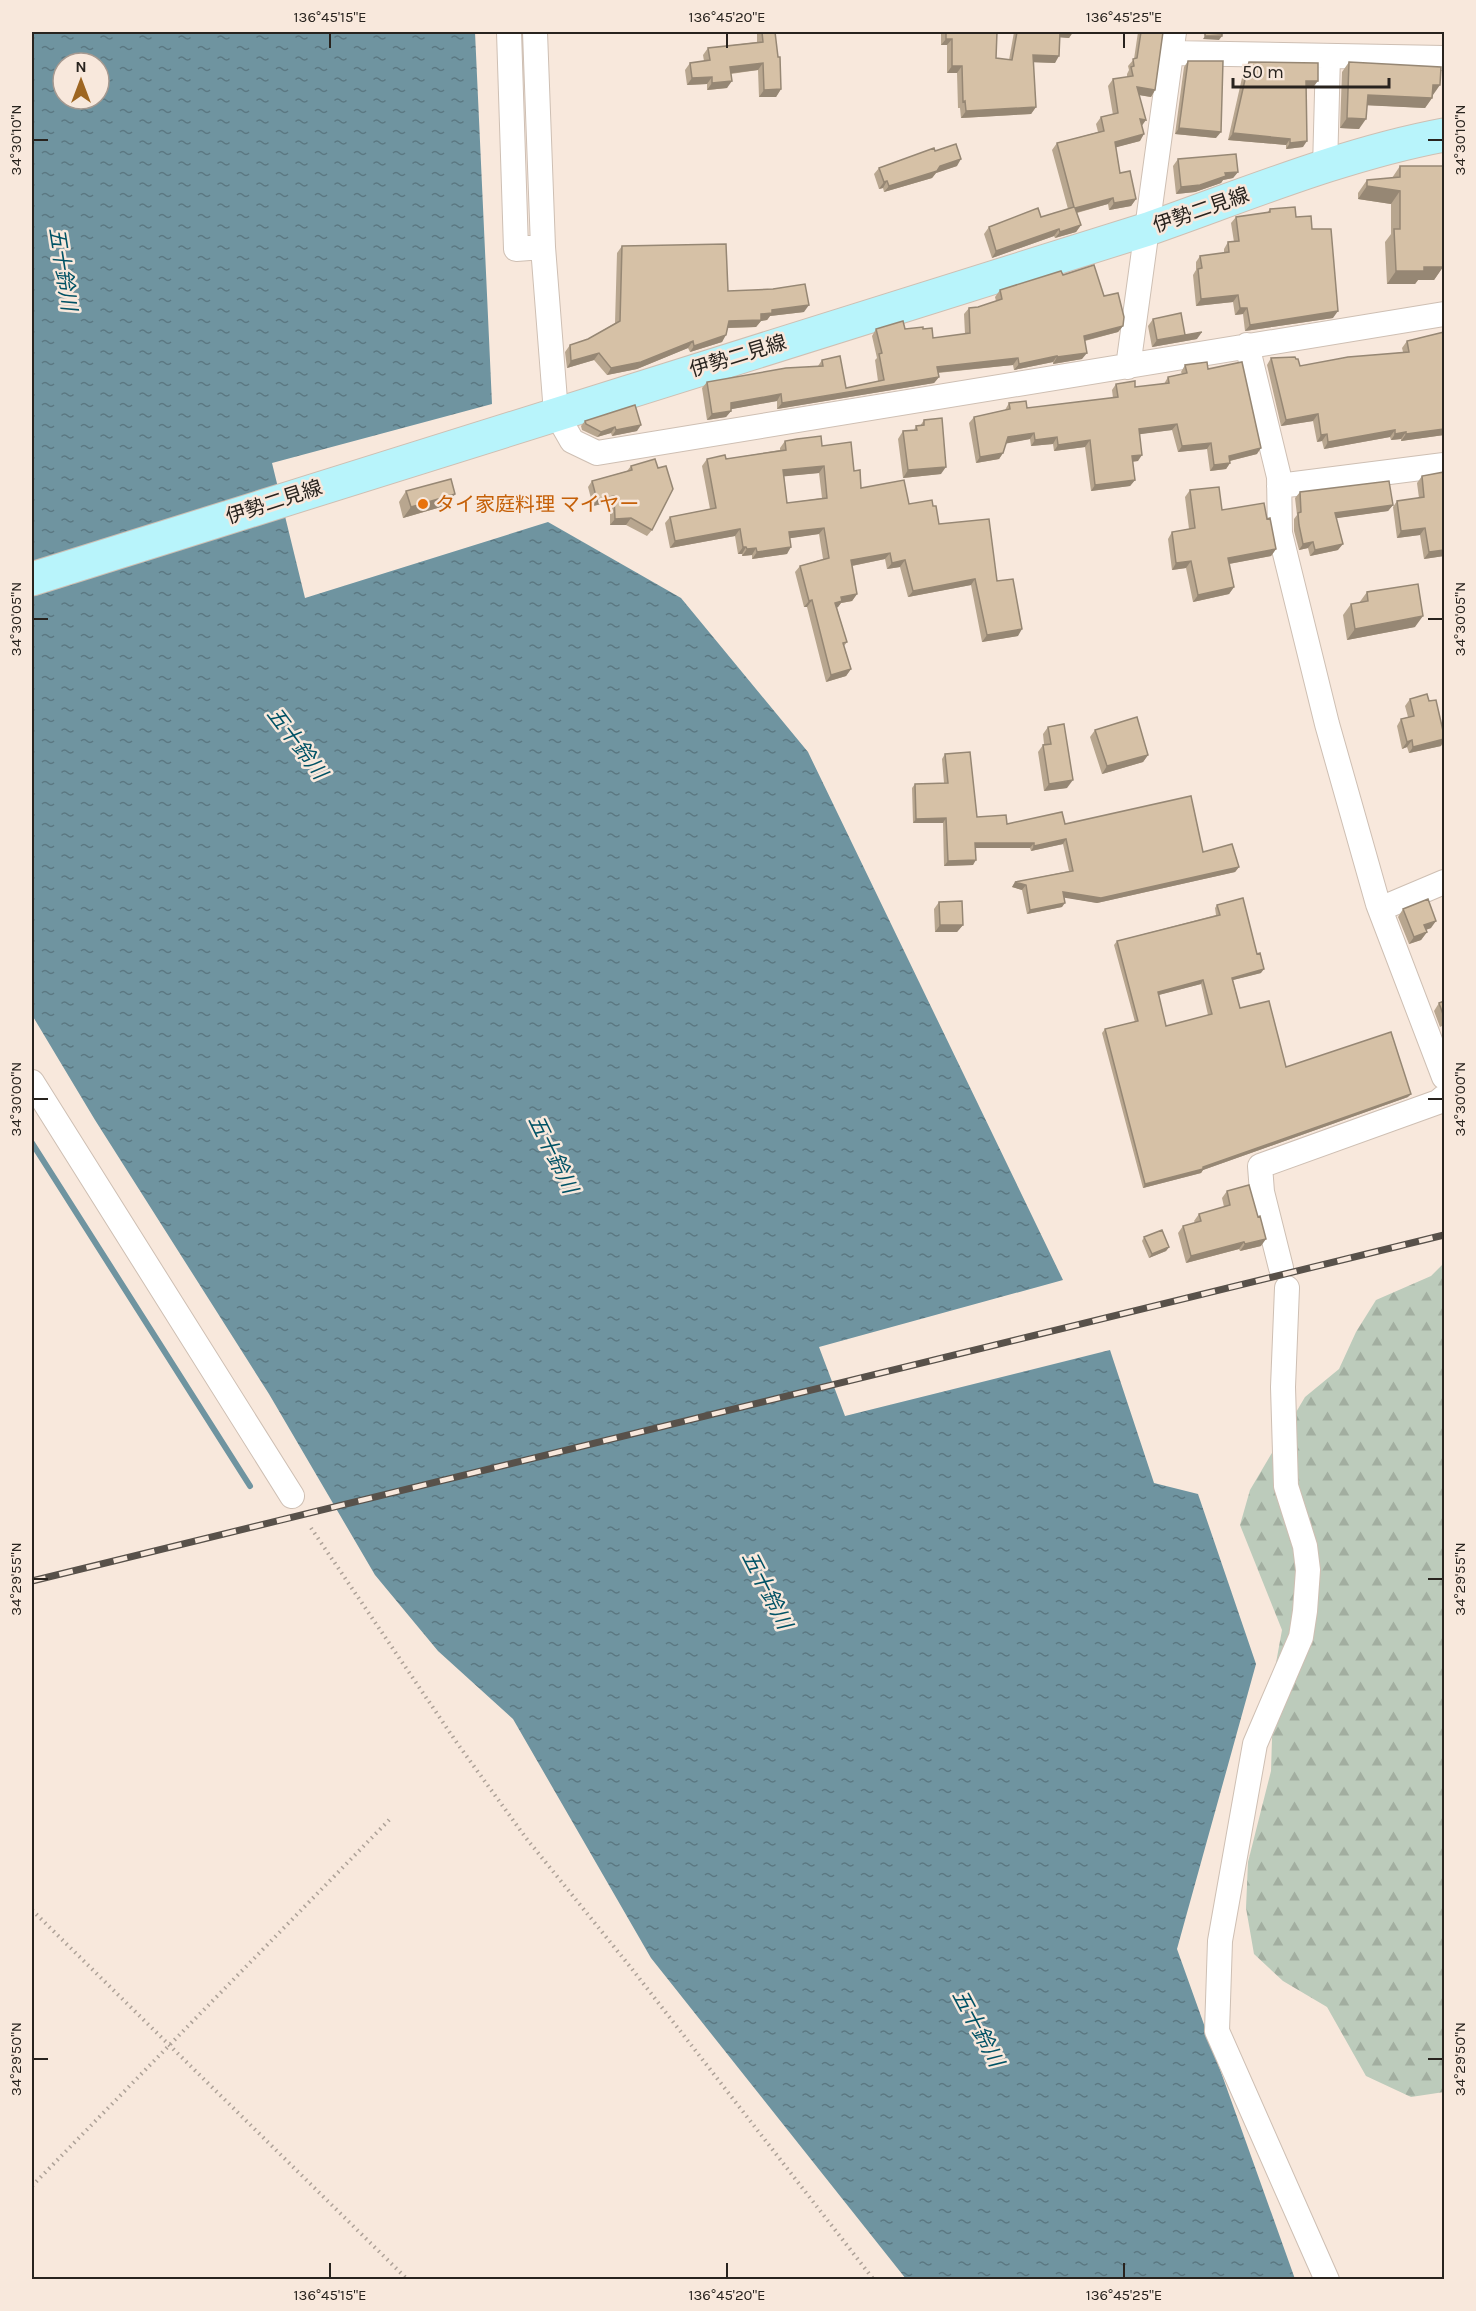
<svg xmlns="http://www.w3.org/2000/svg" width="1476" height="2311" viewBox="0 0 1476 2311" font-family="Karla,'Noto Sans JP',sans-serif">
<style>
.forest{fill:url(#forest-firs)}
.water{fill:url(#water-ripples);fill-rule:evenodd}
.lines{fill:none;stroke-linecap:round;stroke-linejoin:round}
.stream{stroke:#6f94a0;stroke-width:6}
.street-casing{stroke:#cebfb3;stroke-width:26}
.secondary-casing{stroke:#cebfb3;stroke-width:35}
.path{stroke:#aea298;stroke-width:4;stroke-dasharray:1.5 4.5;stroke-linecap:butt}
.street{stroke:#fff;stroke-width:24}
.secondary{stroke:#b8f4fb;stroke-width:33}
.rail-casing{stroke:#58514a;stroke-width:7}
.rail{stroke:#f8e8dc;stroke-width:4.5;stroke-dasharray:14;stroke-linecap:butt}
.wall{fill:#b8a68f;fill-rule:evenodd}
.shaded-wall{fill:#968774}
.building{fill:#d6c1a6;stroke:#968774;stroke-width:1.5;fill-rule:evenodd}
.ticks{fill:none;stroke:#28231e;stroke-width:2}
.food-dot{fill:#e8710a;stroke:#f8e8dc;stroke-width:2}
.labels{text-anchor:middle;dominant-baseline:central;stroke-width:5;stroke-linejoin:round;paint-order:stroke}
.street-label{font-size:20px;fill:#28231e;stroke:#f8e8dc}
.food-label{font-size:20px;fill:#c56008;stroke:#f8e8dc;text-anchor:start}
.water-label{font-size:21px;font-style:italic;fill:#005265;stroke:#f8e8dc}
.neatline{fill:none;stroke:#28231e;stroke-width:2}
.ticks-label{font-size:15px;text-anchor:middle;fill:#28231e}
</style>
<defs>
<pattern id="forest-firs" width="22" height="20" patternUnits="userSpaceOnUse" patternTransform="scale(1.5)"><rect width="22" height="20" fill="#bccbbb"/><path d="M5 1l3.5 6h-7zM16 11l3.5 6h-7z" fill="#a2aea0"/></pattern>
<pattern id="water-ripples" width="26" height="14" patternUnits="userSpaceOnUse" patternTransform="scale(1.5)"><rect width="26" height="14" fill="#6f94a0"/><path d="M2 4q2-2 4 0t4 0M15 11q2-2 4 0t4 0" fill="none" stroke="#5b7882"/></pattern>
</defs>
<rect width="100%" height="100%" fill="#f8e8dc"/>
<!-- forest -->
<path class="forest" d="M1444 1263V2092L1411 2097 1366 2076 1327 2007 1283 1981 1254 1954 1246 1908 1248 1862 1271 1771 1274 1674 1282 1630 1240 1525 1250 1490 1305 1397 1339 1369 1356 1332 1376 1300 1431 1276Z"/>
<!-- water -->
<path class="water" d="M32 32H475L492 404 272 463 305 598 548 522 681 598 808 752 1063 1280 819 1347 845 1416 1110 1350 1154 1483 1198 1494 1256 1664 1177 1949 1295 2279H906L651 1958 513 1719 438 1651 375 1575 269 1394 95 1120 32 1015ZM63 63H99V99H63Z"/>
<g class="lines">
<!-- stream -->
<path class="stream" d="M32 1143 250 1486"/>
<defs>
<path id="street" d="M509 32 516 249 543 247 556 413 572 441 597 453 1444 314
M535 32 543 247
M1171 53 1444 58
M1325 168 1328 56
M1247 345 1279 477 1280 533 1327 724 1378 904 1444 1077
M1128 367 1174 32
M1279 486 1444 465
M1380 909 1444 882
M32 1082 292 1496
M1281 1268 1262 1192 1260 1166 1438 1102 1444 1097
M1287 1288 1283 1387 1286 1486 1305 1546 1308 1570 1305 1611 1301 1637 1255 1744 1220 1941 1217 2031 1327 2280"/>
<path id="secondary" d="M32 579 1148 229C1245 195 1343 154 1444 135"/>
</defs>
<!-- street casing -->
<use href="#street" class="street-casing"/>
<!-- secondary casing -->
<use href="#secondary" class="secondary-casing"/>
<!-- path -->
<path class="path" d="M311 1528 457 1743 526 1838 632 1969 874 2280
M32 1910 408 2280
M32 2186 392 1817"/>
<!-- street -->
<use href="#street" class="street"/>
<!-- secondary -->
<use href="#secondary" class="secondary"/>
<defs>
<path id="rail" d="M32 1581 1444 1235"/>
</defs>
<!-- rail casing -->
<use href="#rail" class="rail-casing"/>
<!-- rail -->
<use href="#rail" class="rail"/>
</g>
<!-- wall -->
<path class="wall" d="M759 32H775L781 89 776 97H759L758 70 731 74 727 88 707 90V84L687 85 685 70 690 63 704 61 703 55 708 48 757 42V34Z
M941 32H997L996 58 1009 60 1014 32H1073L1069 38 1060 37 1055 63 1033 62 1036 107 1031 114 961 118 960 108H958L957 73H947V45H941Z
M1138 32H1163L1155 90 1151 97 1139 95 1142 126 1140 141 1116 147 1120 173 1136 199 1131 206 1109 210 1108 204 1077 213 1081 225 1076 232 1055 238 1054 236 992 258 984 234 989 227 1041 217 1068 209 1052 150 1057 143 1098 132 1096 124 1101 117 1113 115 1108 86 1113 79 1127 77V74L1129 70 1128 66 1134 59Z
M1188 61 1216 138 1175 134 1184 67Z
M1249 62 1313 87H1306L1303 147 1286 149V145L1228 140 1244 69Z
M1349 62 1433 95 1432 98 1425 108 1367 105 1359 129 1340 128 1342 72Z
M935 151 957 166 936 173 932 178 884 192 883 188 879 189 874 174 879 168Z
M1178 159 1238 172 1233 178 1223 180 1221 183 1195 192 1176 194 1173 166Z
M1400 166 1443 267 1434 280H1418L1415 284H1387L1385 242 1391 234V204L1358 199V193L1367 180 1392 178Z
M1270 209 1296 217 1312 229 1333 318 1245 331 1243 314 1235 315 1233 302 1196 306 1193 275 1196 270V262L1200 256 1224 253V249L1228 242H1234L1231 223 1236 217 1267 213Z
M622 246 728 291 804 312 770 316 767 320 761 321 756 327 728 328 722 342 690 352 688 348 637 369 607 375 594 360 567 368 565 352 570 345 588 339 615 323 617 253Z
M1063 275 1104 296 1123 326 1118 332 1085 341 1082 359 1053 364V362L1014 370 1013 365 938 373 939 377 934 383 777 409V401L731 409V411L726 417 707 420 702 388 707 382 818 366 822 360 846 388 878 381 875 360 877 358 872 336 876 329H923L933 338 965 334 964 314 969 308 978 307 996 301 995 297 1000 290Z
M1153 319 1185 335 1197 339 1152 347 1148 326Z
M1444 332V435L1401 441V439L1391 440 1390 437 1324 449 1322 441 1317 442 1313 421 1281 426 1267 365 1271 358 1296 359 1300 366 1403 352 1402 348 1407 341Z
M1185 365 1208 369 1257 454 1230 461V463L1226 469 1210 471 1207 449 1178 452 1172 430 1139 434 1138 461 1132 462 1135 480 1130 486 1091 491 1085 447 1054 451 1053 444 1031 446 1030 439 1006 443 1003 453 999 459 976 463 969 423 974 417 1005 410 1009 403 1027 408 1113 398 1112 390 1116 384 1135 387 1164 384 1168 377 1182 374 1181 372Z
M924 420 941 474 903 478 898 439 903 431 914 430 916 426H920Z
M585 421 637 431 612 436 611 433 597 437 582 430 581 426Z
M785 441 822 446 854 471 861 488 909 504 933 506 939 524 997 581 1018 636 982 642 971 585 908 597 900 567 887 569 885 559 852 566 857 594 852 601 841 603 837 608 847 642 844 646 851 669 846 676 826 682 807 607H804L795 572 800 566 823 559 819 534 790 538 787 554 752 559V555L742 556V554H738L735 536 670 548 665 523 670 517 710 509 702 466 707 459H726L780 450V448ZM819 473 822 498 787 503 784 476Z
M631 466 652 530 647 536 626 525H610V502L593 506 588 487 592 481 627 471Z
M1444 472V556L1424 559 1420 535 1397 538 1393 507 1397 501 1419 498 1417 483 1422 476Z
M1190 490 1222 510 1267 519 1276 549 1271 556 1229 564 1234 587 1229 594 1193 602 1186 568 1172 570 1168 539 1172 532 1189 529 1185 497Z
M406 491 455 494 448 505 403 518 399 502Z
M1300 492 1393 505 1388 511 1336 518 1338 550 1310 556 1308 548 1299 550 1294 531V519L1297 515 1295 498Z
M1367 592 1415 627 1347 640 1343 615 1351 604 1359 603Z
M1410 699 1429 701 1444 735V740L1441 746 1409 753 1407 747 1402 749 1397 726 1401 719 1408 717 1405 706Z
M1048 727 1067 788 1044 791 1038 752 1043 745 1044 744 1043 734Z
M1095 730 1148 755 1143 762 1102 774 1090 737Z
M945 754 977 817 1007 824H1065L1203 852 1239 867 1235 872 1097 903 1064 897 1062 907 1027 914 1022 890 1012 887 1015 882 1069 871 1063 844 1031 851 1030 848H976L973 865 944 866 943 823H913L912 788 915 784 944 783 942 759Z
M939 902 963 925 957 932H935L934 909Z
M1217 905 1261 973 1233 980 1240 1008 1286 1067 1408 1097 1203 1170 1201 1173 1143 1188 1102 1033 1105 1029 1135 1022 1114 945 1117 941 1216 915 1215 908ZM1201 984 1208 1015 1166 1026 1158 995Z
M1403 909 1431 928 1426 930 1427 932 1421 940 1409 944 1398 917Z
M1444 1001V1025L1440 1027 1434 1011 1439 1003Z
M1227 1191 1261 1246 1240 1251 1239 1249 1186 1263 1178 1233 1183 1226 1195 1223 1194 1221 1199 1214 1224 1207 1222 1198Z
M1144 1237 1169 1247 1166 1251 1149 1258 1142 1241Z"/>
<!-- shaded-wall -->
<path class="shaded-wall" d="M1059 32H1073L1069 38 1055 37Z
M1205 36H1222L1219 40 1203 39Z
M946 39H952L947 45H941Z
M1033 55 1059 56 1055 63 1028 62Z
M763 63 758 70 725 74 730 67Z
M952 66H962L957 73H947Z
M712 77 707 84 687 85 692 78Z
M732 81 727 88 707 90 712 83Z
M1306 81H1318L1313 87 1301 88Z
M1433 85H1440L1433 95Z
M1137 87 1155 90 1151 97 1133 94Z
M781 89 776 97H759L764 90Z
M1368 95 1432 98 1425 108 1361 105Z
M1036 107 1031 114 961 118 966 111Z
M1347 118 1366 119 1359 129 1340 128Z
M1140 119 1146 120 1141 127Z
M1179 128 1221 132 1216 138 1175 134Z
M1233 133 1290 139 1286 145 1228 140Z
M1144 134 1140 141 1110 149 1115 142Z
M1307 141 1303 147 1286 149 1290 143Z
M961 159 957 166 936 173 932 178 884 192 889 186 940 166Z
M1238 172 1233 178 1223 180 1221 183 1195 192 1176 194 1181 187 1225 173Z
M887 181 883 188 879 189 884 182Z
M1367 186 1400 191 1391 204 1358 199Z
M1113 198 1108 204 1071 214 1075 208Z
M1136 199 1131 206 1109 210 1114 203Z
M1081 225 1076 232 1055 238 1060 232Z
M1059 229 1054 236 992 258 996 251Z
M1424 267H1443L1434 280H1418L1415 284H1387L1396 271Z
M1238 295 1233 302 1196 306 1201 299Z
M809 305 804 312 770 316 767 320 761 321 756 327 724 328 729 321 761 314 772 310Z
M1240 308H1247L1243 314 1235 315Z
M1338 311 1333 318 1245 331 1250 325Z
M1123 326 1118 332 1079 342 1084 336Z
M1202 332 1197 339 1152 347 1157 340Z
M726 335 722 342 690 352 694 346Z
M693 341 688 348 637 369 607 375 611 368Z
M599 353 594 360 567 368 571 361Z
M1087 353 1082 359 1053 364 1057 357Z
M1057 356 1053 362 1014 370 1019 364Z
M1018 358 1013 365 933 373 937 367Z
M939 377 934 383 777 409 782 403Z
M781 394 777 401 727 410 731 403Z
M731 411 726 417 707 420 712 414Z
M1318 414 1313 421 1281 426 1286 420Z
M1177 424 1172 430 1134 435 1139 429Z
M641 425 637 431 612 436 616 430Z
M615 427 611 433 597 437 601 432Z
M1444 429V435L1401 441 1406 434Z
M1395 430 1390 437 1324 449 1328 442Z
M1406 432 1401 439 1391 440 1395 434Z
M1034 433 1030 439 1004 444 1008 437Z
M1327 434 1322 441 1317 442 1321 435Z
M1057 437 1053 444 1031 446 1035 440Z
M1090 440 1085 447 1054 451 1058 445Z
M1211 443 1207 449 1178 452 1182 446Z
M1261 448 1257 454 1225 462 1229 456Z
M1003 453 999 459 976 463 980 457Z
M1142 455 1138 461 1127 462 1132 456Z
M1230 463 1226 469 1210 471 1214 465Z
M824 466 819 473 778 477 783 470Z
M946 467 941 474 903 478 908 470Z
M1135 480 1130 486 1091 491 1095 485Z
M455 494 448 505 403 518 411 507Z
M614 496 610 502 593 506 597 500Z
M1393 505 1388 511 1331 519 1335 513Z
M631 518 626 525H610L615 519Z
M824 528 819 534 785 539 789 532Z
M1425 528 1420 535 1397 538 1401 531Z
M740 529 735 536 670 548 675 541Z
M1313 542 1308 548 1299 550 1303 544Z
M1343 544 1338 550 1310 556 1315 550Z
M743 547H746L742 554H738Z
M791 547 787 554 752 559 757 552Z
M756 548 752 555 742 556 747 549Z
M1276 549 1271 556 1223 565 1228 558Z
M1444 550V556L1424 559 1429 552Z
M890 553 885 559 846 567 851 560Z
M905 560 900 567 887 569 892 563Z
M1191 561 1186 568 1172 570 1176 563Z
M975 579 971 585 908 597 913 591Z
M1234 587 1229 594 1193 602 1198 595Z
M857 594 852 601 841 603 838 607 830 609 835 603 841 597Z
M812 600 807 607H804L809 601Z
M1423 616 1415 627 1347 640 1355 629Z
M1022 629 1018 636 982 642 987 635Z
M851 669 846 676 826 682 831 675Z
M1444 739 1441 746 1409 753 1413 747Z
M1412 740 1407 747 1402 749 1407 742Z
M1148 755 1143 762 1102 774 1107 766Z
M1073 780 1067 788 1044 791 1049 784Z
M946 818 943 823H913L916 819Z
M1066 839 1063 844 1031 851 1034 846Z
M975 843H1034L1030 848H972Z
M976 860 973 865 944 866 948 861Z
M1239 867 1235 872 1097 903 1060 897 1063 892Z
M1015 882 1026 885 1022 890 1012 887Z
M1065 903 1062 907 1027 914 1030 910Z
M1436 921 1431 928 1419 932 1424 925Z
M940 925H963L957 932H935Z
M1427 932 1421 940 1409 944 1414 937Z
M1264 969 1261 973 1229 981 1232 978Z
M1203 980 1201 984 1155 996 1158 992Z
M1411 1094 1408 1097 1203 1170 1201 1173 1143 1188 1145 1184 1203 1167Z
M1266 1239 1261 1246 1240 1251 1245 1244Z
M1244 1242 1239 1249 1186 1263 1191 1256Z
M1169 1247 1166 1251 1149 1258 1152 1254Z"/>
<!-- building -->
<path class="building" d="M762 32H775L778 57H780L781 89 764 90 763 63 730 67 732 81 712 83V77L692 78 690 63 710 60 708 48 763 42Z
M946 32H997L996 58 1012 60 1017 32H1060L1059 56 1033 55 1036 107 966 111 965 101 963 102 962 66H952V39H946Z
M1141 32H1163L1155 90 1137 87 1146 120 1140 119 1144 134 1115 142 1120 173 1130 171 1136 199 1114 203 1113 198 1075 208 1081 225 1060 232 1059 229 996 251 989 227 1038 208 1041 217 1074 207 1057 143 1104 131 1101 117 1118 113 1113 79 1133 76 1131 67 1134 66 1133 59 1137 58Z
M1205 33 1222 34V36H1205Z
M1188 61H1223L1221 132 1179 128Z
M1249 62 1318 63V81H1306L1307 141 1290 143V139L1233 133Z
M1349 62 1441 67 1440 85H1433L1432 98 1368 95 1366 119 1347 118Z
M956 144 961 159 940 166 937 171 889 186 887 181 884 182 879 168 934 148 935 151Z
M1236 154 1238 172 1225 173 1226 176 1200 185 1181 187 1178 159Z
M1400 166H1444V250L1443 267H1424V271H1396L1394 229H1400V191L1367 186V180L1400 177Z
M1295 207 1296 217 1311 216 1312 229H1331L1338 311 1250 325 1247 308H1240L1238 295 1201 299 1198 269 1202 268 1200 256 1229 252 1228 242 1239 241 1236 217 1270 212V209Z
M726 244 728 291 773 289 805 284 809 305 772 310V313L761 314V320L729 321 726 335 694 346 693 341 641 362 611 368 599 353 571 361 570 345 588 339 620 321 622 246Z
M1094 265 1104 296 1118 293 1124 317 1123 326 1084 336 1087 353 1057 357V356L1019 364 1018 358 937 367 939 377 782 403 781 394 731 403V411L712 414 707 382 786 368 823 366 822 360 840 356 846 388 884 380 879 354 882 353 876 329 903 321 905 329 923 327V329L932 328 933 338 970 333 969 308 978 307 1002 299 1000 290 1061 271 1063 275Z
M1181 313 1185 335 1202 332 1157 340 1153 319Z
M1444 332V429L1406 434V432L1395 434V430L1328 442 1327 434 1321 435 1318 414 1286 420 1271 358 1295 357 1296 359H1298L1300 366 1348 357 1409 352 1407 341Z
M1207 362 1208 369 1242 362 1261 448 1229 456 1230 463 1214 465 1211 443 1182 446 1177 424 1139 429 1142 455 1132 456 1135 480 1095 485 1090 440 1058 445 1057 437 1035 440 1034 433 1008 437 1003 453 980 457 974 417 1010 409 1009 403 1026 401 1027 408 1118 397 1116 384 1135 381V387L1169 383 1168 377 1187 373 1185 365Z
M635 405 641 425 616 430 615 427 601 432 586 424 585 421Z
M942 418 946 467 908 470 903 431 917 430 916 426 924 425V420Z
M821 436 822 446 851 442 854 471 860 470 861 488 904 480 909 504 932 500 933 506H936L939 524 989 519 997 581 1013 579 1022 629 987 635 975 579 913 591 905 560 892 563 890 553 851 560 857 594 841 597 842 601 835 603 847 642 843 643 851 669 831 675 812 600 809 601 800 566 829 558 824 528 789 532 791 547 757 552 756 548 747 549 746 547H743L740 529 675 541 670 517 716 508 707 459 725 455 726 459 786 450 785 441 797 439ZM824 466 827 498 787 503 783 470Z
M655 459 658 468 666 466 673 489 652 530 631 518 615 519 614 496 597 500 592 481 632 470 631 466Z
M1444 472V550L1429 552 1425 528 1401 531 1397 501 1424 497 1422 476Z
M451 479 455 494 411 507 406 491Z
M1389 481 1393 505 1335 513 1343 544 1315 550 1313 542 1303 544 1299 525 1298 513 1301 512 1300 492Z
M1219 487 1222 510 1264 503 1267 519 1270 518 1276 549 1228 558 1234 587 1198 595 1191 561 1176 563 1172 532 1195 528 1190 490Z
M1418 584 1423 616 1355 629 1351 604 1368 601 1367 592Z
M1427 694 1429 701 1436 700 1444 735V739L1413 747 1412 740 1407 742 1401 719 1414 716 1410 699Z
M1137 717 1148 755 1107 766 1095 730Z
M1064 724 1073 780 1049 784 1043 745 1051 744 1048 727Z
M970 752 977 817 1006 815 1007 824 1062 812 1065 824 1191 796 1203 852 1232 844 1239 867 1101 898 1063 892 1065 903 1030 910 1026 885 1015 882 1073 871 1066 839 1034 846V843H975L976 860 948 861 946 818 916 819 915 784 948 783 945 754Z
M1243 898 1257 954 1260 953 1264 969 1232 978 1240 1008 1269 1001 1286 1067 1391 1032 1411 1094 1203 1167V1169L1145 1184 1105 1029 1138 1021 1117 941 1220 915 1217 905ZM1203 980 1212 1014 1166 1026 1158 992Z
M1428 899 1436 921 1424 925 1427 932 1414 937 1403 909Z
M962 901 963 925H940L939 902Z
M1444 1001V1017L1439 1003Z
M1249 1185 1258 1217 1260 1216 1266 1239 1245 1244 1244 1242 1191 1256 1183 1226 1201 1221 1199 1214 1230 1205 1227 1191Z
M1162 1230 1169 1247 1152 1254 1144 1237Z"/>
<!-- ticks -->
<path class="ticks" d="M330 33V48M727 33V48M1124 33V48M33 140H48M1428 140H1443M33 619H48M1428 619H1443M33 1099H48M1428 1099H1443M33 1579H48M1428 1579H1443M33 2059H48M1428 2059H1443M330 2263V2278M727 2263V2278M1124 2263V2278"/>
<!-- markers -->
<circle class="food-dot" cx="423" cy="504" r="6"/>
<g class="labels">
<!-- street labels -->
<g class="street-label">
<text transform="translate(1201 210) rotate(-19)">伊勢二見線</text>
<text transform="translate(738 356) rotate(-17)">伊勢二見線</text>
<text transform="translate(274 502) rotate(-18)">伊勢二見線</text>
</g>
<!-- food labels -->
<g class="food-label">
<text x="435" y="504">タイ家庭料理 マイヤー</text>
</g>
<!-- water labels -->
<g class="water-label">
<text transform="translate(63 269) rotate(81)">五十鈴川</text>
<text transform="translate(297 743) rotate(53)">五十鈴川</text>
<text transform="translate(553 1154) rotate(64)">五十鈴川</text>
<text transform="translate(767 1590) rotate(63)">五十鈴川</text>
<text transform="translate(978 2028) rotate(62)">五十鈴川</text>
</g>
</g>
<!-- border -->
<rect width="1476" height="2311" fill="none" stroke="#f8e8dc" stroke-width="66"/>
<!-- north arrow -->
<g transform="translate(81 81)"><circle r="28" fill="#f8e8dc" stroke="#a59990" stroke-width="1.5"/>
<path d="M0-4.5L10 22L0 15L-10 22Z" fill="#9e6622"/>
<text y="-9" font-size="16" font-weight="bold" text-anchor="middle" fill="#28231e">N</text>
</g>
<!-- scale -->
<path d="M1233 78v9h156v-9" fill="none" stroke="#28231e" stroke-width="3"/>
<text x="1242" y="78" font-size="18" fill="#28231e" stroke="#f8e8dc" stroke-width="4.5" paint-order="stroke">50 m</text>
<rect x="33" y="33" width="1410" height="2245" class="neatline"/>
<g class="ticks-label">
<text x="330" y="22">136°45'15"E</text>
<text x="727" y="22">136°45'20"E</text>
<text x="1124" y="22">136°45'25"E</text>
<text transform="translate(16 140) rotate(-90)" y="5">34°30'10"N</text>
<text transform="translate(1460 140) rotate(-90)" y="5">34°30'10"N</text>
<text transform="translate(16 619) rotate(-90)" y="5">34°30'05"N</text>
<text transform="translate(1460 619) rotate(-90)" y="5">34°30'05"N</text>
<text transform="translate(16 1099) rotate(-90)" y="5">34°30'00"N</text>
<text transform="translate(1460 1099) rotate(-90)" y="5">34°30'00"N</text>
<text transform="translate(16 1579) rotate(-90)" y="5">34°29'55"N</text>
<text transform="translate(1460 1579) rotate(-90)" y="5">34°29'55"N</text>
<text transform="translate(16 2059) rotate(-90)" y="5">34°29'50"N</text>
<text transform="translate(1460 2059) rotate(-90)" y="5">34°29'50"N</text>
<text x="330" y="2300">136°45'15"E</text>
<text x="727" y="2300">136°45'20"E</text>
<text x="1124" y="2300">136°45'25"E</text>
</g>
</svg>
